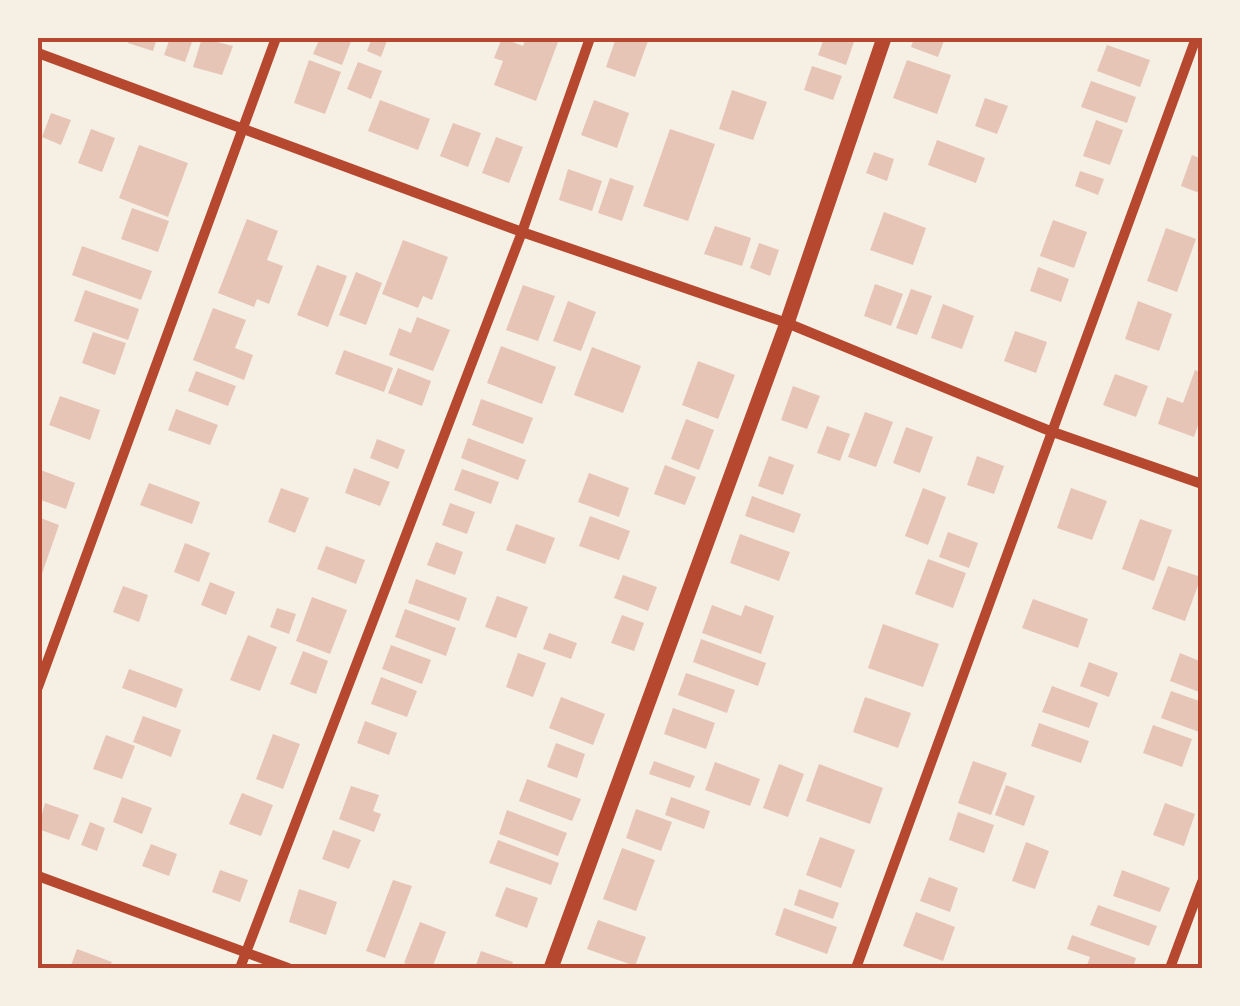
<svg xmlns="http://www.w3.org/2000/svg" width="1240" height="1006" viewBox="0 0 1240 1006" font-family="Rubik,sans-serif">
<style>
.building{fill:#e6c5b7}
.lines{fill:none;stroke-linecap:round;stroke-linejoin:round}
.minor{stroke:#b5482f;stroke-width:10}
.tertiary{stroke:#b5482f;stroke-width:15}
.neatline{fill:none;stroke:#b5482f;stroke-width:4}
</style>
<rect width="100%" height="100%" fill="#f6efe4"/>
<!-- building -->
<path class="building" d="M129 38H157L153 51 128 43Z
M170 38 193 39 185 62 164 55Z
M202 38 233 46 222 75 193 67Z
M320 38 352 39 342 65 313 54Z
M372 38H388L381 57 367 51Z
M502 38 523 46 526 38H546L558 42 536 101 494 85 503 61 494 58Z
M616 38 648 41 635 77 606 67Z
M824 38 855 39 846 65 818 55Z
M914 38H945L938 57 911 47Z
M1107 45 1150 60 1140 87 1097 71Z
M309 60 341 72 325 114 294 103Z
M907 60 951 75 937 114 893 98Z
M358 62 382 71 371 99 347 89Z
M812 66 842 76 833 100 804 90Z
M1091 81 1136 97 1127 123 1081 107Z
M732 90 767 102 753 140 719 129Z
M985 98 1008 106 997 134 975 126Z
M380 100 430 119 418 150 368 131Z
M594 100 629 113 617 148 581 135Z
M51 113 71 120 61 145 42 137Z
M1096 120 1123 130 1110 165 1083 156Z
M453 123 481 133 468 167 440 156Z
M91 129 115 138 102 172 78 163Z
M670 129 715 144 688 221 643 206Z
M496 137 523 147 509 183 482 173Z
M937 140 985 158 976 183 928 165Z
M139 145 188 163 168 217 119 198Z
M874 152 894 159 887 181 866 173Z
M1192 155 1202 159V194L1181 186Z
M568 169 602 181 592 211 559 200Z
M1080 171 1104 179 1098 195 1075 186Z
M610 178 634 186 622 221 598 213Z
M132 208 169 221 158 252 121 239Z
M884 212 926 228 913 265 870 250Z
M247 219 278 231 267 260 283 266 269 304 257 299 254 307 218 293Z
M1053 220 1087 232 1074 268 1040 256Z
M715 226 751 238 742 266 704 254Z
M1166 228 1196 239 1177 292 1147 281Z
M403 240 448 257 432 300 423 296 418 308 382 294Z
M759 243 779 250 770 276 750 268Z
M82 246 152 271 141 300 72 275Z
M317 265 347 276 328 327 297 315Z
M1038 267 1069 279 1061 302 1030 291Z
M356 272 382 283 366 325 339 315Z
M875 284 903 294 891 326 864 316Z
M523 285 555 296 538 341 506 330Z
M911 289 932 296 917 335 896 328Z
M85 290 139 309 128 340 74 321Z
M568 301 596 312 581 351 553 341Z
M1138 301 1172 314 1159 351 1125 339Z
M943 304 974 316 962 349 931 338Z
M213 308 246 320 235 348 253 355 244 380 193 360Z
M417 317 450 330 433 371 389 355 399 328 411 333Z
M1015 331 1047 342 1036 373 1004 361Z
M93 332 126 343 115 375 82 363Z
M501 346 556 367 542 404 487 383Z
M592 347 641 366 623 413 574 395Z
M344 350 393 368 384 392 335 374Z
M698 361 735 375 718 419 682 405Z
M398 368 431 381 422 406 388 393Z
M1195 370 1202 373V414L1194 437 1158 424 1167 397 1183 403Z
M196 371 236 386 228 406 188 391Z
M1115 374 1148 386 1136 417 1103 405Z
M793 386 820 396 807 429 781 420Z
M60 396 100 410 90 440 49 425Z
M481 399 533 418 523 444 472 425Z
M176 409 218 425 210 445 168 430Z
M865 412 893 422 876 467 848 457Z
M686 419 714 430 699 470 671 459Z
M827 426 850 434 840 461 817 453Z
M906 427 933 437 920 473 893 463Z
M468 438 526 460 518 480 461 458Z
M377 439 405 450 398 469 370 458Z
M769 456 794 465 783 495 758 486Z
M977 456 1004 466 994 494 967 485Z
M665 465 696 477 685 505 654 494Z
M354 468 390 482 380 506 345 493Z
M38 469 75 483 66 509 38 499Z
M462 469 499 482 491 504 454 490Z
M589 473 629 488 619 517 578 502Z
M149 483 200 502 192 524 140 505Z
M281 488 309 498 295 533 268 522Z
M923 488 946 497 928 545 905 536Z
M1071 488 1107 501 1092 540 1057 528Z
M752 496 801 514 794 533 745 516Z
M450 503 475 512 467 534 442 525Z
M590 516 630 531 619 560 579 546Z
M38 517 59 525 38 585Z
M1140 519 1172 530 1154 581 1122 569Z
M516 524 555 538 545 564 506 550Z
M948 532 978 543 969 568 939 557Z
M740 534 790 552 779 581 730 563Z
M436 542 463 552 455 575 427 565Z
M185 543 210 553 199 582 174 572Z
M326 546 365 560 356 584 317 569Z
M928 559 966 573 953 608 915 594Z
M1168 566 1201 577 1185 621 1152 609Z
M623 575 657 587 648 611 614 598Z
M416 579 467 598 459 621 408 603Z
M210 582 235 592 226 615 201 605Z
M123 586 148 595 139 622 113 612Z
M497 596 528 607 516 638 485 627Z
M312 597 347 610 330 654 296 641Z
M1033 599 1088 619 1078 648 1022 628Z
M712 605 741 616 745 605 774 616 761 654 702 633Z
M277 608 296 614 289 634 270 627Z
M405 609 456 628 446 656 395 637Z
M622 615 644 623 634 651 611 643Z
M883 624 939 644 923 687 868 668Z
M549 633 577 643 571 659 543 649Z
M248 635 277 647 260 691 230 680Z
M701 639 766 663 758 686 693 662Z
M391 645 431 660 422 684 382 669Z
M303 651 328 661 316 694 290 684Z
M518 653 546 663 533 697 506 687Z
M1180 653 1202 662V693L1170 681Z
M1089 662 1118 673 1109 697 1080 686Z
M129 669 183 689 176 708 122 688Z
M686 673 735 690 727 713 678 695Z
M381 677 417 691 407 717 371 704Z
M1052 686 1098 703 1089 728 1042 712Z
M1171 691 1202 702V733L1161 718Z
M561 697 605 714 593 745 549 728Z
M865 697 911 713 898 748 853 732Z
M673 708 715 723 706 749 664 734Z
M143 716 181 730 171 757 133 742Z
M365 721 397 733 389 755 357 743Z
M1039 723 1089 741 1081 763 1031 746Z
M1153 725 1192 739 1182 767 1143 753Z
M273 734 300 744 283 789 256 779Z
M106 735 135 746 122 779 93 769Z
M556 743 585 754 577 778 547 767Z
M654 761 695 776 690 788 649 774Z
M973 761 1007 773 991 815 958 803Z
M715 762 760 779 750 806 705 790Z
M779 764 804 774 788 817 763 808Z
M819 764 883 788 870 824 806 801Z
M527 779 581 799 572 821 519 801Z
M1006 785 1035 796 1024 826 995 815Z
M351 786 379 795 373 811 381 814 374 832 339 819Z
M242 793 273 805 261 836 229 824Z
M122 797 152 808 142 834 113 822Z
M671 797 710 811 704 829 665 815Z
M45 803 79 815 69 840 38 829Z
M1165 803 1195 814 1184 846 1153 835Z
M636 809 672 822 661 851 626 838Z
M507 810 567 833 558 856 499 834Z
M958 812 994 825 984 853 949 840Z
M90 822 105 828 97 851 81 845Z
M333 830 361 840 349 869 322 859Z
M820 837 855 850 841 888 806 875Z
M498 840 559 863 551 885 489 863Z
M1026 842 1049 851 1035 889 1012 881Z
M151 844 177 854 169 876 142 866Z
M622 848 655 860 636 911 603 899Z
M220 870 248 880 240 902 212 892Z
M1122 870 1170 888 1160 912 1113 896Z
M929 877 958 888 950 912 920 901Z
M393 880 412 886 385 958 366 951Z
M506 887 538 898 527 928 495 916Z
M299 889 337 902 326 935 289 922Z
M799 889 839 903 833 919 794 905Z
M1098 905 1157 926 1149 946 1090 925Z
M784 908 837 927 827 954 775 935Z
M916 912 955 927 943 961 903 946Z
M598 920 646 937 635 966 587 949Z
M420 922 446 932 432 968H419L404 963Z
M1072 935 1136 958 1133 968H1086L1090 957 1067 949Z
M77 949 112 962 109 968H70Z
M481 951 513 962 511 968H475Z"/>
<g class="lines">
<!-- minor -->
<path class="minor" d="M38 53 522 232 787 323 1050 431 1202 484
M38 687 276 38
M38 876 288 968
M240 968 522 232 590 38
M856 968 1196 38
M1170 968 1202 882"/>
<!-- tertiary -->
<path class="tertiary" d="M551 968 787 323 884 38"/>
</g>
<!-- border -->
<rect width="1240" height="1006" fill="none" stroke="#f6efe4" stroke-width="80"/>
<rect x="40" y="40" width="1160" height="926" class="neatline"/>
</svg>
